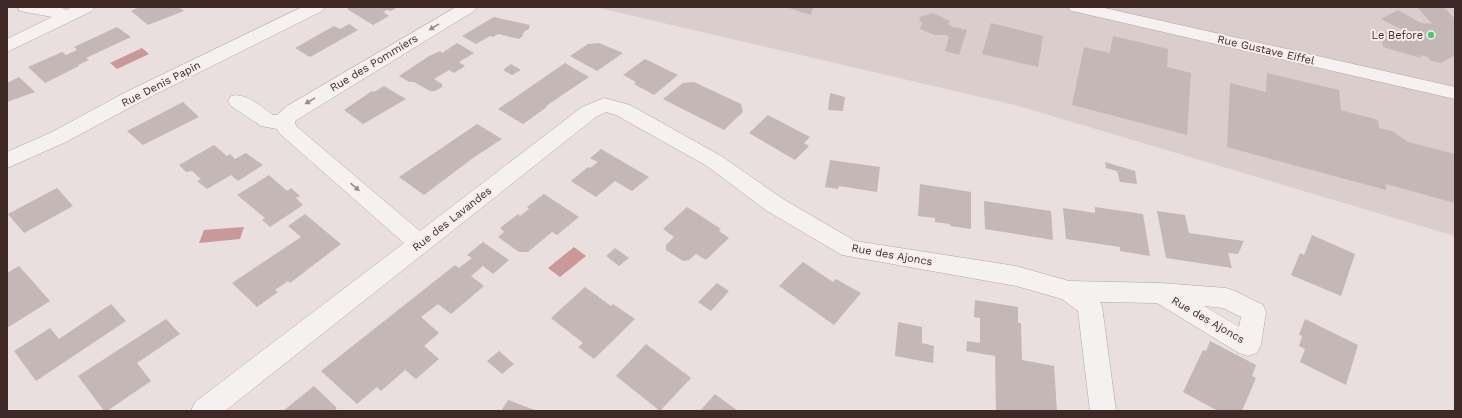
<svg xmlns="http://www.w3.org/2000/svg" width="1462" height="418" viewBox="0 0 1462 418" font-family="'Work Sans',sans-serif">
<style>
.built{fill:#dacdcc}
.water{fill:#c99899}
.building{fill:#c5b7b5}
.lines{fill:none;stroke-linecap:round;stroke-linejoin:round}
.minor-casing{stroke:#b2a5a3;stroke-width:1}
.minor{fill:#f6f1f1;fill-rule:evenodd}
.oneway{fill:#9a8d8c}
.poi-dot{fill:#40d06d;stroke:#f6eeed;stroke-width:1.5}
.labels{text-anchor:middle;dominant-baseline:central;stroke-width:4;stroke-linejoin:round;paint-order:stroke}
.poi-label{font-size:11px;fill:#3f2927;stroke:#f6eeed;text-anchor:end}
.street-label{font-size:11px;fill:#3f2927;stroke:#f6eeed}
</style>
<rect width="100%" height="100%" fill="#e8dfde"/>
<!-- built -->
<path class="built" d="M595 7H1455V236L1015 105Z"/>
<!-- water -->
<path class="water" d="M142 48 149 54 117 69 110 63Z
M244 227 240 239 199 243 204 230Z
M574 247 586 256 560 277 548 268Z"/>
<!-- building -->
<path class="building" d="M139 7H179L184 11 148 25 131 11Z
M351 7H398L391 11 387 10 383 12 389 16 373 25 347 9Z
M814 7 810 15 789 8V7Z
M1417 7H1444L1455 19V55L1441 63 1429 60 1428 57 1420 55 1421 58 1383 47 1381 31 1408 37 1407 32 1381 19 1398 10 1421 23 1432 24Z
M933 13 950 21 948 24 953 27 967 30 959 55 945 51 949 37 946 35H935L920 29 922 23 919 19 920 17Z
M494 17 502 19 530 25 528 30H526L522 35H524L519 39 498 34 493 37 490 36 476 44 462 36Z
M991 23 1043 36 1038 67 982 54Z
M349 24 358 30 310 57 295 48 334 26 340 29Z
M117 27 131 37 86 58 89 60 78 65 79 66 45 83 28 67 62 52 66 55 77 50 74 47Z
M1113 36 1168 49 1167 67 1191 73 1187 135 1072 105 1084 47 1110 53Z
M457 43 474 53 459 62 465 66 454 73 449 70 434 79 442 84V87L435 91H430L414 82H409L399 76 429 56 440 51 442 53Z
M599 43 623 53 597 71 570 56 588 44Z
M645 59 678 75 654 95 634 84 636 82 623 75Z
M565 63 589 77 546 106 547 107 523 124 498 109Z
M511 64 521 70 512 75 503 70Z
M1267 73 1339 90 1341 110 1378 120 1379 128 1392 131 1408 142 1455 154V203L1386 184V190L1227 147 1230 83 1266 92Z
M19 77 35 92 7 102V83Z
M694 82 741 104 743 112 724 130 663 99 683 83Z
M384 86 406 99 363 124 344 110 372 91 374 92Z
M830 93 845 97 843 111 828 110Z
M183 102 199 117 143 145 127 131Z
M768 115 810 137 804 143 809 146 795 160 749 133Z
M477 124 502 139 473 158 424 195 399 177Z
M214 145 227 156 230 154 235 159 246 153 263 165 238 181 231 175 207 189 197 181 201 179 192 171 186 172 179 165Z
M601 149 649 177 632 191 615 181 596 197 571 181 588 167 590 168 598 162 590 158Z
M830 160 880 167 877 192 839 186 838 189 825 187Z
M1105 162 1135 171 1137 184 1120 182 1117 171 1106 168Z
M269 175 287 191 291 188 300 196 296 198 303 205 270 227 262 220 265 218 237 195Z
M920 184 971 192V229L950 226V224L935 222V218L918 216Z
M57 188 73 206 24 233 8 214Z
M544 194 579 217 557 235 552 232 528 252H519L498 237 504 232 500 228 518 214 520 216 529 209 527 207Z
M984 201 1051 211 1053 240 985 229Z
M687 207 721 229 719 231 729 238 706 260 696 254 689 260 683 261 666 250V245L674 237 663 229Z
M1095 207 1143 214 1150 256 1120 251V247L1066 239 1063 208 1095 213Z
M1157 211 1185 215 1189 233 1244 241 1238 254 1228 253 1232 268 1166 258Z
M305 214 341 244 290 283 288 281 275 290 278 292 257 307 232 283 301 237 288 226Z
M1312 235 1355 254 1341 296 1291 275 1300 253 1304 255Z
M483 242 509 260 493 274 483 266 471 276 484 286 451 314 438 304 421 317 439 333 424 346 439 359 416 379 405 370 381 391 377 387 357 404 321 371 455 265 459 268 472 258 467 255Z
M615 248 629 258 619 266 606 256Z
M803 262 833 282 836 279 861 293 834 325 779 286Z
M19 266 50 301 7 328V273Z
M717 283 729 291 711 311 698 302Z
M585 287 611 306 613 304 635 319 594 359 578 347 583 343 551 318Z
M975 300 1018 307V323H1021L1022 360 1054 366 1057 411H996L995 356 966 351 967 341 980 343V318L974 317Z
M111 304 126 321 36 381 14 351 50 328 59 339Z
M166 319 180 334 137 363 151 381 107 411H104L78 376Z
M1305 319 1358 345 1346 385 1300 362 1305 349 1299 346 1302 336 1299 335Z
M898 322 922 327V343L934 346 933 363 895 356Z
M1210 341 1256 365 1252 376 1256 378 1242 411H1218L1183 392 1203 350 1206 351Z
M646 344 691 378 660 411 616 376Z
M499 351 514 364 502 374 487 361Z
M314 386 337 408 334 411H283Z
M715 394 738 411H700Z
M508 400 537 411H501Z"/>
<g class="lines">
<defs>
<path id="minor" d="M17 7H61L66 10 72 7H95L92 11 7 52V39L52 17 20 11Z
M302 7H325L322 11 140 102 66 142 7 168V152L52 132 126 92Z
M456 7H477L474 11 295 121 296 126 420 231 582 107 604 98 630 105 721 156 783 199 855 241 1016 266 1069 281 1161 283 1226 288 1235 291 1263 305 1266 312 1261 345 1257 353 1248 356 1239 353 1157 303 1100 302 1102 306 1116 411H1090L1078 311 1062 299 1016 286 842 255 767 211 707 166 616 115 606 112 596 117 225 411H191L195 402 404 243 280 134 277 129 261 126 231 106 228 101 231 96C246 92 261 107 273 115H277L287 106ZM1204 306 1223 308 1241 317 1239 327Z
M1068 7H1100L1455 87V99L1077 12 1071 11Z"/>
</defs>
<!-- minor casing -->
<use href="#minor" class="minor-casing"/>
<!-- minor -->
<use href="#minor" class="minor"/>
</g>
<!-- one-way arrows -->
<defs><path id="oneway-solid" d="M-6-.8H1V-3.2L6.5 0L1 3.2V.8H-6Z"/></defs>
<g class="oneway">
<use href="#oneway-solid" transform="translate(434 27) rotate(149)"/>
<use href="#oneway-solid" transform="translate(310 101) rotate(149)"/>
<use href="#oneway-solid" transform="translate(355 187) rotate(41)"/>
</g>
<!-- markers -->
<circle class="poi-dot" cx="1431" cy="35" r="4"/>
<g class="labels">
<!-- poi labels -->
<g class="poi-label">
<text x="1423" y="35">Le Before</text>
</g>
<!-- street labels -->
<g class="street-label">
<text transform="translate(1266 50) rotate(13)">Rue Gustave Eiffel</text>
<text transform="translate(374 63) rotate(-31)">Rue des Pommiers</text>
<text transform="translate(161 84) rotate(-27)">Rue Denis Papin</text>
<text transform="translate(452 219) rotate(-38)">Rue des Lavandes</text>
<text transform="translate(892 255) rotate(10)">Rue des Ajoncs</text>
<text transform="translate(1208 320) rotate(30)">Rue des Ajoncs</text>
</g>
</g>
<!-- border -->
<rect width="1462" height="418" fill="none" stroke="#3f2927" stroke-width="16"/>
</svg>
